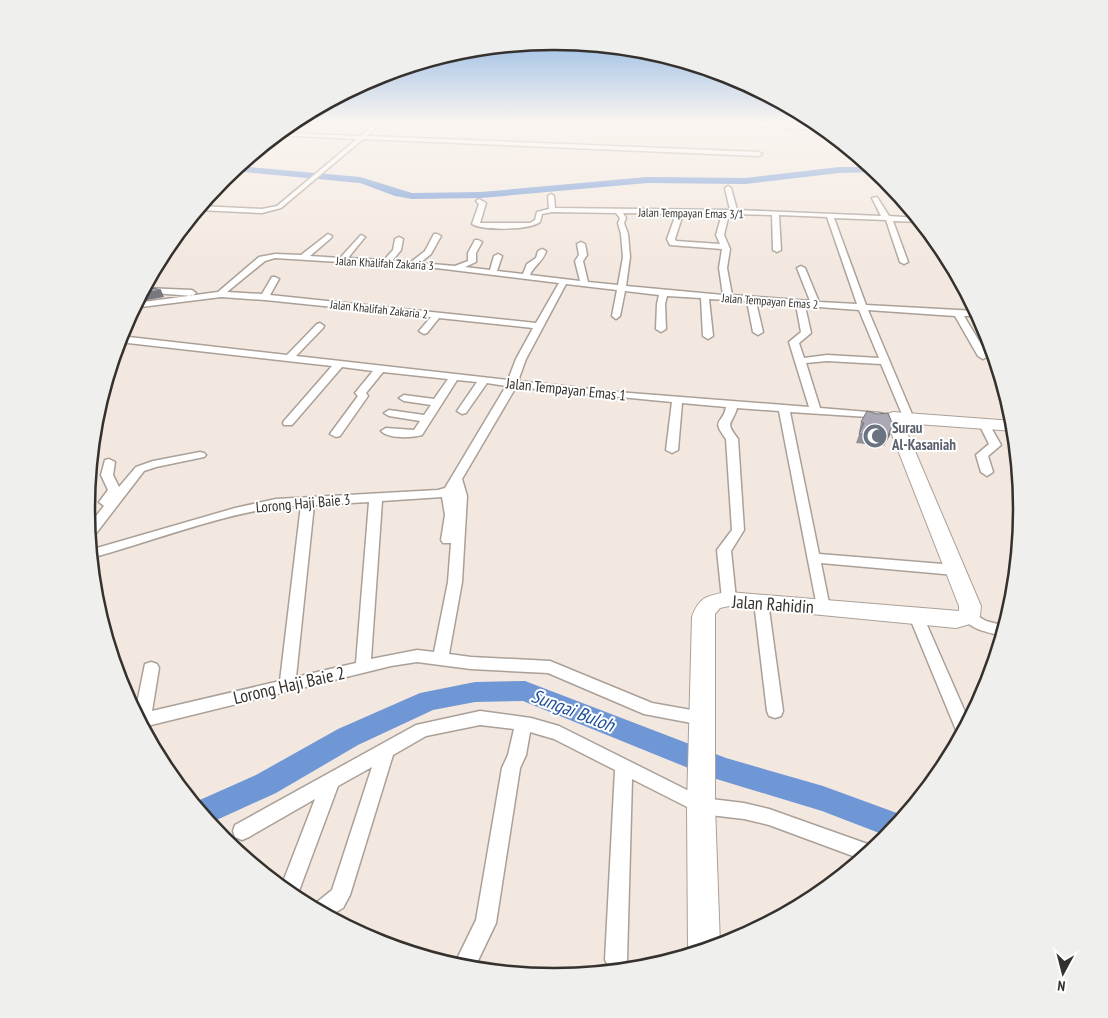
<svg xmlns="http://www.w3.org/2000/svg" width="1108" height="1018" viewBox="0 0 1108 1018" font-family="'PT Sans Narrow',sans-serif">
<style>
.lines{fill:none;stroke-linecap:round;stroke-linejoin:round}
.river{fill:#6f97d5;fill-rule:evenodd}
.street-casing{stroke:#aaa098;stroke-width:3}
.secondary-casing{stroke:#aaa098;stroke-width:2}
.street{fill:#fff;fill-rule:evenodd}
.secondary{fill:#fff;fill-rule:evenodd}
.wall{fill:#93909b}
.shaded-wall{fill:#78767e}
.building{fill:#aba8b4;stroke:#78767e}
.labels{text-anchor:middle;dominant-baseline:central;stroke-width:4;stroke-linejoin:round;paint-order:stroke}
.far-street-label{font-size:12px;fill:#35312d;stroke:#fff}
.street-label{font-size:15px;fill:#35312d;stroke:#fff}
.worship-label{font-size:15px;font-weight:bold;fill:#5b616d;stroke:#fff;text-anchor:start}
.near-street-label{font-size:18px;fill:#35312d;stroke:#fff}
.near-water-label{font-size:19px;font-style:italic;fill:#1e509a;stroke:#fff}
.rim{fill:none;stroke:#35312d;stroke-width:2.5}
</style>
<rect width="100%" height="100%" fill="#f3e8df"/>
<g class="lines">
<!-- river -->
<path class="river" d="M238 166 360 177 412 193 481 192 647 177 746 178 839 167H871L877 172 839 173 746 184 647 183 481 198 412 199 395 196 360 183 232 171Z
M525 681 726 758 823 786 905 816 887 836 822 811 713 778 523 701 475 702 433 710 358 745 276 793 210 823 193 803 256 775 338 729 420 693 475 682Z"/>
<defs>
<path id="street" d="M376 123H381L367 136 759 152 762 154 759 156 363 139 281 208 262 213 198 210 200 206 262 209 277 206 357 139 276 135 279 133 360 136Z
M748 123 824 128 827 131 750 125Z
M728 186 731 188 737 210 881 216 872 198 877 197 889 216 917 218 920 222 893 221 908 262 904 264 900 262 886 220 834 218 866 305 976 311 979 316H964L988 356 983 359 978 356 955 316 868 310 914 419 913 421H905L904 419 881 364 827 361 806 363 820 408 880 413 884 414 885 416 884 418 790 412 819 554 955 565 960 567 962 570 960 573 955 575 821 563 830 608 828 612H818L779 411 737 408C732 426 724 420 738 439L744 530 731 551 736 599 734 603H724L722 599 717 550 732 530 726 439C710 418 723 425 726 407L682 403 678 450 672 453 666 450 672 402 516 387 462 479 467 496 462 582 449 654 471 657 550 661 652 703 708 713 710 718 708 723 702 725 644 714 548 673 471 669 417 662 391 666 143 727 135 713 145 664 151 662 157 664 159 668 152 711 280 681 301 505C231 509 159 540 91 558L90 550 235 508 276 499 438 490 445 488 506 386 487 383 466 413 462 414 457 411 477 382 457 380 422 435C411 438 389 439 381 431L386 428 414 430 420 421 389 416 384 413 389 410 424 415 431 405 404 401 399 398 404 395 434 399 448 379 383 372 366 393 368 396 340 436 336 437 330 434 358 396 355 393 373 371 342 367 292 425H284L283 423 284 421 332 366 119 342 120 336 287 355 317 324 320 323 324 326 323 328 296 356 508 380 516 359 533 328 439 318 427 333 424 334 419 331 431 317 265 300 221 297 133 308 136 303 218 292 259 257 275 254 301 255 328 234 332 236 331 238 310 256 340 258 361 235 365 237 348 258 384 260 393 250 395 239 399 237 403 239 401 250 392 261 411 262 425 251 434 234H437L441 236 431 254 420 263 455 266 468 261V253L475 240H478L482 242 476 253V262L465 267 490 270 494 256 498 254 502 256 497 271 523 274 527 264 536 258 538 251 542 249 546 251C543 262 534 265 530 275L580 281 575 261 579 255 577 244 581 242 585 244 587 255 583 261 588 282 618 285 623 257 621 234 618 223 620 218 616 213 552 212 542 214 540 222C530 230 483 231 472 224L479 204 476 201 479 199 486 203 480 223H530L535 220 537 212 549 209 548 196 551 194 554 196 555 208 730 210 725 188ZM623 213 676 214 667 239 670 245 722 249 719 268 723 295 626 286 630 257 628 234 624 223 626 218ZM683 214H722L716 235 720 244 676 241 675 239ZM729 214 772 215 773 250 777 252 781 250 779 215 827 217 857 304 819 302 805 268 801 266 797 268 810 301 732 295 727 268 730 249 724 235ZM275 258 436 268 559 283 536 323 270 295 279 279 275 277H272L262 294 227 292 265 261ZM566 284 617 290 612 316 616 319 620 316 625 291 659 295 657 304 656 329 661 332 666 329 665 304 667 296 701 298 703 336 708 339 713 336 709 299 747 301 753 332 758 335 763 332 756 302 796 305 801 332 789 342 809 407 617 392 518 381 526 359ZM805 306 859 310 879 358 827 355 804 358 799 343 811 333ZM442 497 445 515 441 540 443 543H451L448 582 434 652 417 650 371 659 382 501ZM369 502 356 663 296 677 314 505Z
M145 288 192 290 196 293 192 296 142 292Z
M984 421 989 424 1001 445 988 456 993 472 987 476 981 472 976 455 989 444 979 424Z
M200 452 204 453 206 455 204 457 156 467 144 471 94 536 89 537 88 526 104 506 99 502 108 490 101 475 105 460 109 459 115 462 113 475 119 487 136 467 153 461Z
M761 597 766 598 768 602 783 711 781 716 775 718 769 716 767 711 754 602 756 598Z
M916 611 921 612 923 616 969 721 961 736 956 730 909 616 911 612Z
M969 611 986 621 1005 626 1002 636C988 632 970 630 962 616L964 612Z
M480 711 531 718 559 726 703 798 744 803 769 809 876 847 861 859 769 825 744 819 701 814 632 779 627 960 623 967 616 971 609 967 605 960 615 770 554 739 530 732 526 755 520 768 496 923 474 969 454 965 476 920 502 768 508 755 514 729 480 725 426 736 393 755 350 895 343 908 329 916 311 907 332 890 372 767 338 786 296 899 281 887 315 799 249 837 242 840 235 837 233 831 235 825 416 725Z"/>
<path id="secondary" d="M893 412 1013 421 1014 431 903 423 981 606 980 616 977 622 956 628 729 606 720 608 715 614V806L720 945 690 954 688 950 687 806 692 617C699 596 709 595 729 592L959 611V606L885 417 887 414Z"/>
</defs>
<!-- street casing -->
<use href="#street" class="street-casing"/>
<!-- secondary casing -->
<use href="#secondary" class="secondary-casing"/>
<!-- street -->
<use href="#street" class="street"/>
<!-- secondary -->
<use href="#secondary" class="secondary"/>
</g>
<!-- wall -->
<path class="wall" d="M877 414 890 435 884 446 856 443 860 432H859L861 422Z"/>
<!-- shaded-wall -->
<path class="shaded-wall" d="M161 290 164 297 137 302 142 293Z
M893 425 890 435 884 446 887 437Z"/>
<!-- building -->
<path class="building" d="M145 286 161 290 142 293Z
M867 411 877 414 888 413 893 425 887 437 859 434 864 423 861 422Z"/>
<!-- sky -->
<linearGradient id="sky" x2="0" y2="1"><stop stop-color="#77a8e0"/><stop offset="0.46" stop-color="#faf5f1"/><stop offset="1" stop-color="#faf5f1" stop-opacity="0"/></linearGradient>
<rect width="1108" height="266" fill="url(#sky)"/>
<!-- icons -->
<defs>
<symbol id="mosque-disc" viewBox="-11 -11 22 22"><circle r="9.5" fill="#6b7280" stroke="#fff"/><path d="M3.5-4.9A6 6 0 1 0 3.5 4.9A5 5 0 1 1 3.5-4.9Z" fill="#fff"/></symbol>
</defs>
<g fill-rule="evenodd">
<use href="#mosque-disc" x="861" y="422" width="28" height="28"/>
</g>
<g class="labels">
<!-- far-street labels -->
<g class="far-street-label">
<text transform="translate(691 213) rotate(1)">Jalan Tempayan Emas 3/1</text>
<text transform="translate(385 263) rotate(3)">Jalan Khalifah Zakaria 3</text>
<text transform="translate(770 301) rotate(4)">Jalan Tempayan Emas 2</text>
<text transform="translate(379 309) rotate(6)">Jalan Khalifah Zakaria 2</text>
</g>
<!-- street labels -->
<g class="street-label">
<text transform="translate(566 389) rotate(6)">Jalan Tempayan Emas 1</text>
<text transform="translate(303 503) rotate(-5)">Lorong Haji Baie 3</text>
</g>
<!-- worship labels -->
<g class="worship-label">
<text x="892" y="427">Surau<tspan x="892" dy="17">Al-Kasaniah</tspan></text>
</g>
<!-- near-street labels -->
<g class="near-street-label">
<text transform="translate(773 604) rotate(4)">Jalan Rahidin</text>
<text transform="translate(289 685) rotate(-13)">Lorong Haji Baie 2</text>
</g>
<!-- near-water labels -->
<g class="near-water-label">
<text transform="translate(573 710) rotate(21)">Sungai Buloh</text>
</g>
</g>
<!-- crop -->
<path d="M0 0H1108V1018H0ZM95 509a459 459 0 1 1 918 0a459 459 0 1 1-918 0Z" fill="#efefee" fill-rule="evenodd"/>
<path class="rim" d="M95 509a459 459 0 1 1 918 0a459 459 0 1 1-918 0Z"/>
<!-- north arrow -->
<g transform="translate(1063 973) rotate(187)" stroke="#ffffff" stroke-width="4" paint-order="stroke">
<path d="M0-4L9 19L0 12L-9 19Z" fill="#35312d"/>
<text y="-8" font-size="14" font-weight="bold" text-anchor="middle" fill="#35312d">N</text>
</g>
</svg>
